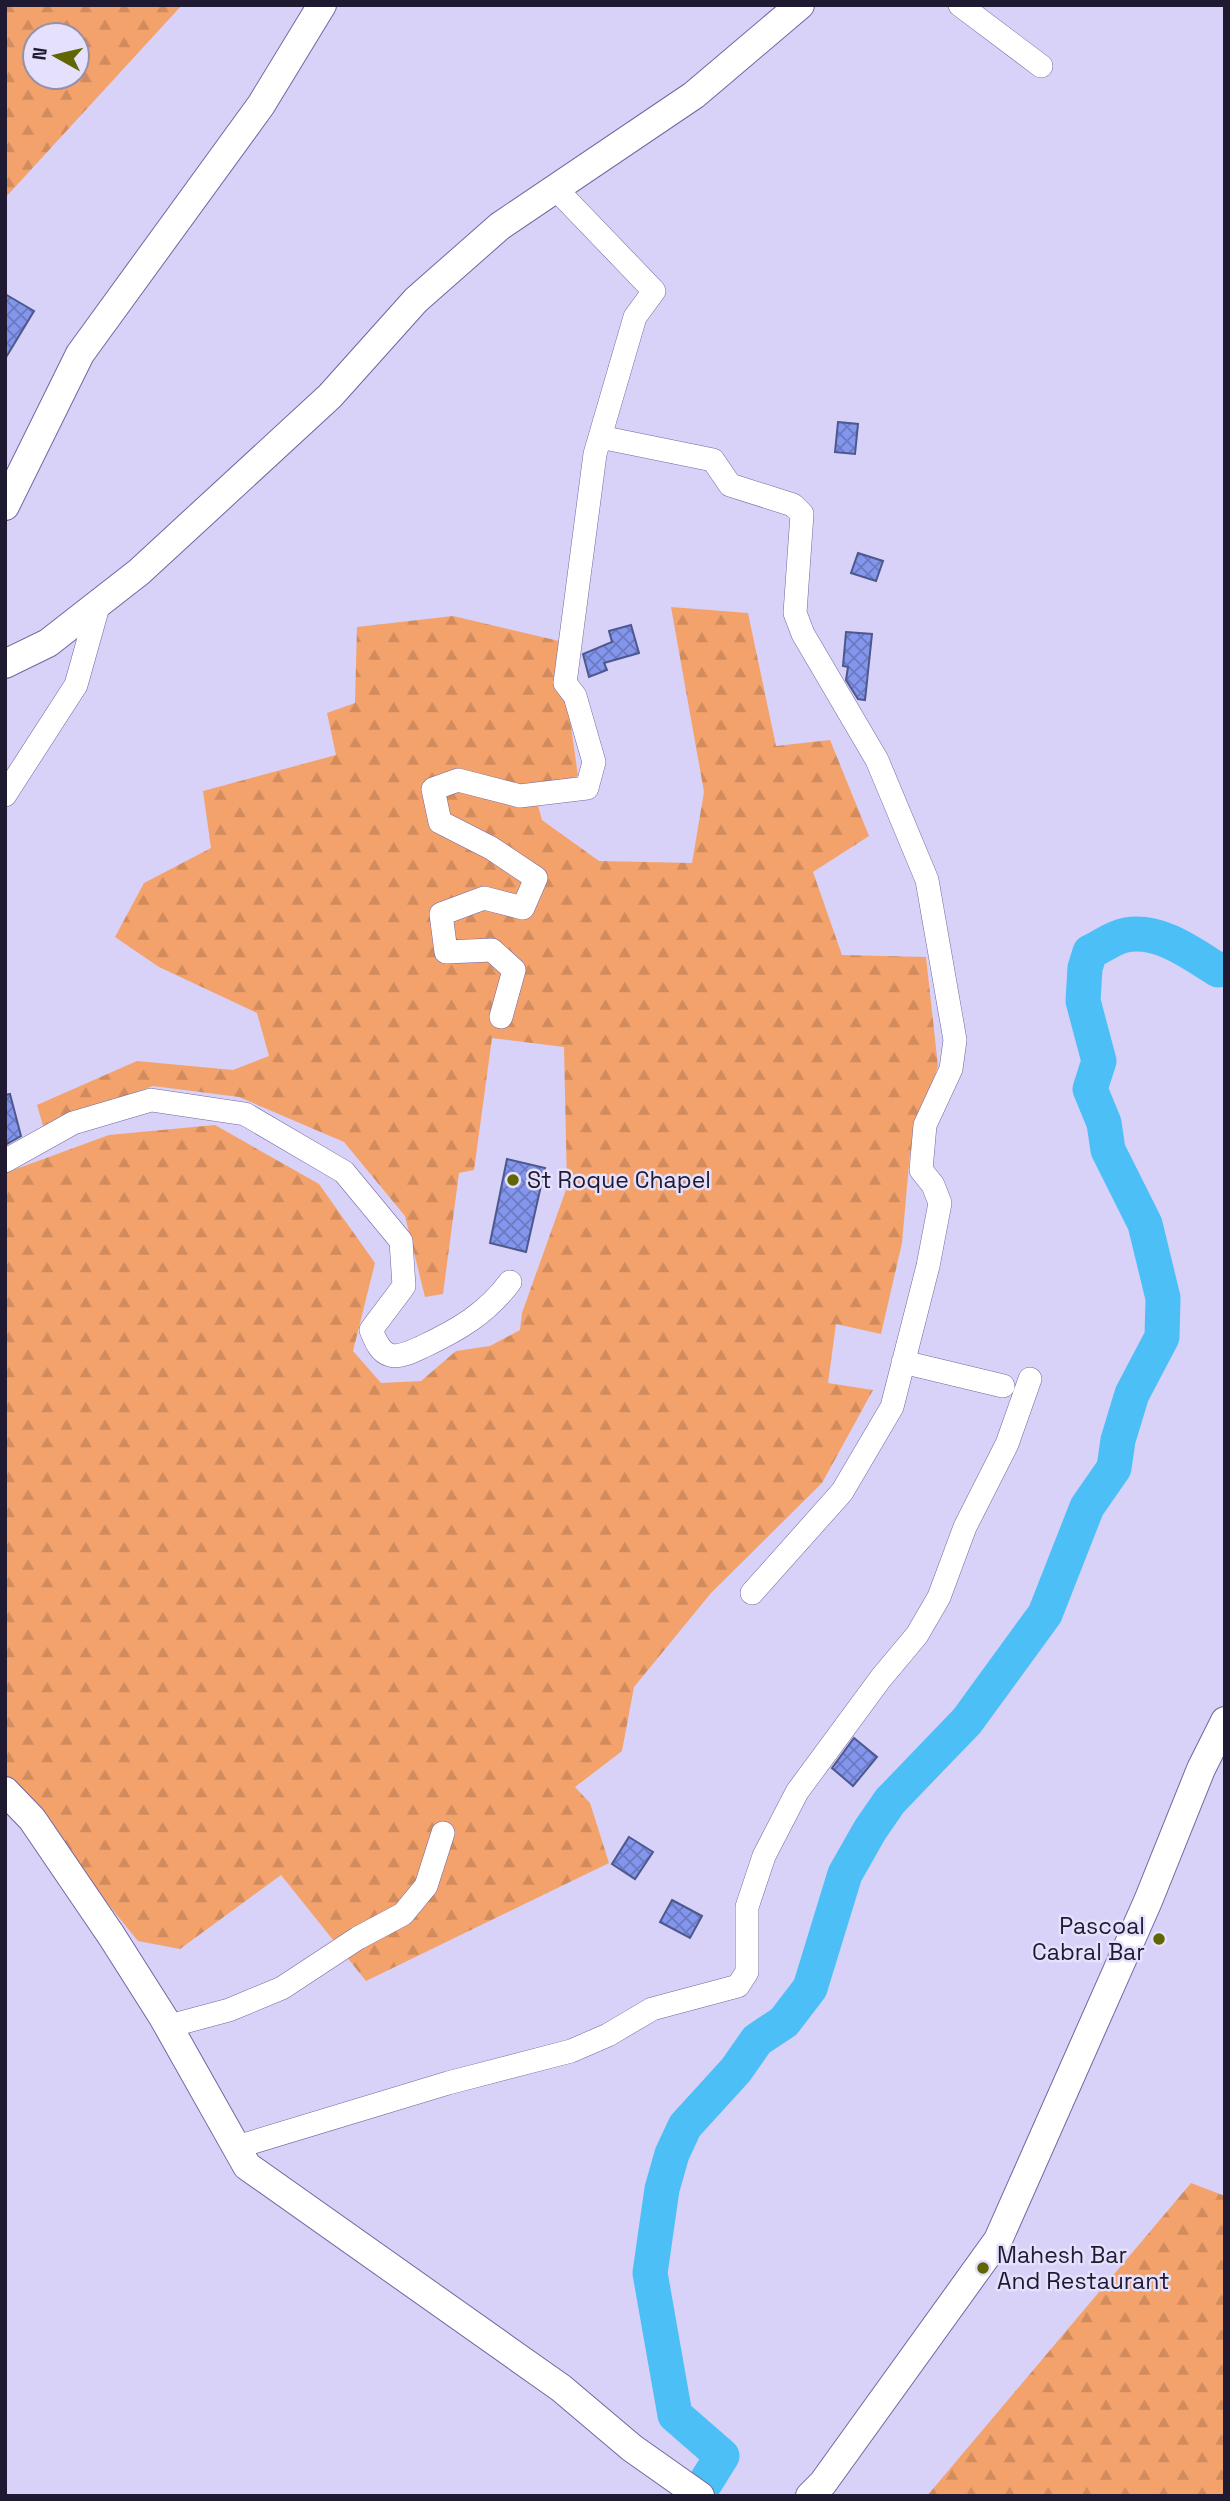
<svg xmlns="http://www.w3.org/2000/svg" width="1230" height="2501" viewBox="0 0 1230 2501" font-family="'Space Grotesk',sans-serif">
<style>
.forest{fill:url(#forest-firs);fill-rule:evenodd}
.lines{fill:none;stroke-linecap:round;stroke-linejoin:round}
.river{stroke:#4cbff7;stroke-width:35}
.building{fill:url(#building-cross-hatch);stroke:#4c588e;stroke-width:2}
.minor-casing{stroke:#7366a0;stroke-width:24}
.tertiary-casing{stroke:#7366a0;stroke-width:30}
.minor{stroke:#fff;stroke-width:23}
.tertiary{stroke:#fff;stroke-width:28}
.poi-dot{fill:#606603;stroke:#e5e0fb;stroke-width:2.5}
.labels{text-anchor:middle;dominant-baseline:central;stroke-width:5;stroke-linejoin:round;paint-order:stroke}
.poi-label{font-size:23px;fill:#1f1931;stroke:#e5e0fb;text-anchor:start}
</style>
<defs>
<pattern id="forest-firs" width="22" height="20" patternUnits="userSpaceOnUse" patternTransform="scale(1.75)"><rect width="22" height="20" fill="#f4a26b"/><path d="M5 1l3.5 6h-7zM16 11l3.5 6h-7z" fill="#d18b5d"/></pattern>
<pattern id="building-cross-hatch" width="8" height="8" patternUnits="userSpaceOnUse" patternTransform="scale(1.75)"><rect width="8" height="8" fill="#8395ec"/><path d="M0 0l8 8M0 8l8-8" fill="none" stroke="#6b79c0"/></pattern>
</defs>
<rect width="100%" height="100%" fill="#d8d1f8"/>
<!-- forest -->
<path class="forest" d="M5 5H182L5 198ZM35 35H77V77H35Z
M671 607 748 613 776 746 830 740 869 836 813 872 842 955 926 957 938 1066 910 1153 902 1243 881 1334 836 1324 828 1383 873 1390 822 1483 711 1593 634 1687 622 1751 575 1787 590 1803 609 1863 366 1981 281 1875 180 1949 138 1941 5 1777V1173L109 1135 215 1125 319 1184 375 1263 353 1351 381 1383 421 1381 456 1351 490 1346 520 1330 522 1313 567 1187 564 1047 492 1038 474 1170 459 1173 443 1294 425 1297 405 1216 344 1142 239 1097 153 1086 44 1129 37 1105 137 1061 233 1070 269 1056 257 1013 159 967 115 937 144 883 211 848 203 791 336 755 327 713 355 703 357 627 453 616 559 641 578 776 534 791 542 820 599 861 692 863 704 792Z
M1191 2183 1225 2196V2496H927Z"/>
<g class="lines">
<!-- river -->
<path class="river" d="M697 2496 722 2456 675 2415 650 2273 662 2189 672 2154 685 2126 736 2070 757 2040 784 2022 810 1988 845 1874 870 1830 890 1801 967 1721 1045 1614 1087 1507 1114 1468 1118 1440 1132 1394 1162 1337 1163 1298 1145 1224 1108 1150 1104 1123 1090 1089 1099 1061 1083 1001 1085 968 1090 952C1101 947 1114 937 1126 935 1160 929 1191 953 1218 970L1225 969"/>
</g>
<!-- building -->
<path class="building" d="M5 294 34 311 5 359Z
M838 422 858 424 855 454 835 452Z
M858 553 883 561 876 581 851 573Z
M631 625 639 653 604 663 607 670 589 677 583 654 612 642 609 631Z
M846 632 872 634 865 700 858 699 846 680 848 667 843 666Z
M10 1094 21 1136 5 1145V1095Z
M507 1159 545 1168 526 1252 490 1243Z
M854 1738 877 1757 853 1786 832 1768Z
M629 1837 653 1852 635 1879 612 1864Z
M672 1900 702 1916 690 1938 660 1922Z"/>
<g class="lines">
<defs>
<path id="minor" d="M960 5 1041 66
M600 437 713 460 730 485 793 505 802 514 795 613 803 634 877 760 927 880 955 1040 951 1069 925 1125 921 1170 933 1185 940 1203 928 1266 892 1407 842 1492 752 1593
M5 795 76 685 99 603
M501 1017 514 970 492 950 446 952 441 914 484 898 523 908 536 878 491 848 440 822 433 789 458 780 520 796 587 788 594 762 575 696 565 683 595 454 635 317 654 291 557 190
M5 1161 73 1123 151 1100 245 1114 344 1172 401 1241 404 1286 371 1330C375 1339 379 1352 390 1355 400 1358 413 1351 422 1347 458 1330 486 1314 510 1282
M903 1362 1003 1386
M169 2026 229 2010 282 1988 358 1938 403 1914 426 1886 443 1833
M237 2147 448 2083 571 2051 608 2035 652 2009 738 1986 747 1972V1907L764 1856 797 1792 881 1678 917 1635 939 1597 965 1527 1007 1444 1030 1379"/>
<path id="tertiary" d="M5 506 80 354 261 105 322 5
M5 664 48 643 139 572 330 396 416 300 500 226 694 95 800 5
M5 1791 32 1819 111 1935 163 2017 247 2166 561 2388 632 2448 700 2496
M810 2496 823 2483 998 2240 1148 1901 1201 1769 1225 1721"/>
</defs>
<!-- minor casing -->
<use href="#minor" class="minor-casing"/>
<!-- tertiary casing -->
<use href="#tertiary" class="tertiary-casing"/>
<!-- minor -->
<use href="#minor" class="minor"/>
<!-- tertiary -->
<use href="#tertiary" class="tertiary"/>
</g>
<!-- markers -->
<g class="poi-dot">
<circle cx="513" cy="1180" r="7"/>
<circle cx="1159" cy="1939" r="7"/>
<circle cx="983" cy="2268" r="7"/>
</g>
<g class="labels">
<!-- poi labels -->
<g class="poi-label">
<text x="527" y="1180">St Roque Chapel</text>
<text x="1145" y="1926" text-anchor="end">Pascoal<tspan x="1145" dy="26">Cabral Bar</tspan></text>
<text x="997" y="2255">Mahesh Bar<tspan x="997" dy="26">And Restaurant</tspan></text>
</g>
</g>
<!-- border -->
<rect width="1230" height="2501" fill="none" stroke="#1f1931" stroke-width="14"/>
<!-- north arrow -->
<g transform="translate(56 56) rotate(278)"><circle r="33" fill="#e5e0fb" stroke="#9690aa" stroke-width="2"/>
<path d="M0-5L12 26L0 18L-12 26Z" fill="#606603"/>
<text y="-10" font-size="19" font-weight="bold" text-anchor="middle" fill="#1f1931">N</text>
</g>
</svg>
